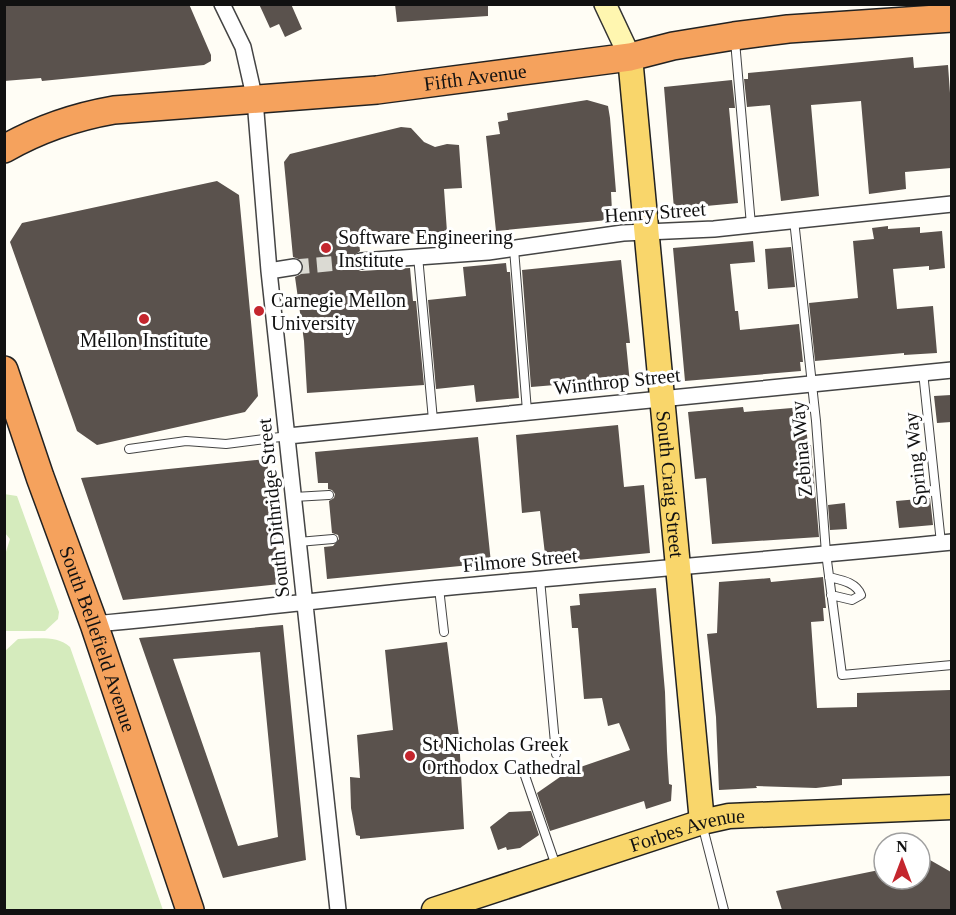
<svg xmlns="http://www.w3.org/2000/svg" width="956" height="915" viewBox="0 0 956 915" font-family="Georgia,serif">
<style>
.green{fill:#d5ebbd}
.building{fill:#5a524d;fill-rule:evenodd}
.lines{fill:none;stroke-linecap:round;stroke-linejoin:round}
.street-tunnel{stroke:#dbdad3;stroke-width:15;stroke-dasharray:15 8;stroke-linecap:butt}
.lane-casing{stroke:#444;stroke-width:10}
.street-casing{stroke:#444;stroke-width:18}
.secondary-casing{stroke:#333;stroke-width:24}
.primary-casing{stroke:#222;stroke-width:27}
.highway-casing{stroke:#222;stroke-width:30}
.lane{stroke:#fff;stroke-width:8}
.street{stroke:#fff;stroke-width:15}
.secondary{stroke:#fff6b0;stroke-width:21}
.primary{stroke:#f9d66b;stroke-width:24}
.highway{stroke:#f5a25d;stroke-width:27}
.poi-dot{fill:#c4262e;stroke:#fff;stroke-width:2}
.labels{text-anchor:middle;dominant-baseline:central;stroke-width:6;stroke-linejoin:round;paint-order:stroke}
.street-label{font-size:20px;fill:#111;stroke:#fff}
.poi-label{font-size:20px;fill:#111;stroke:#fff;text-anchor:start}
</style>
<rect width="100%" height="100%" fill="#fffdf5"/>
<!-- green -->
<path class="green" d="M4 494 17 496 59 612 58 619 45 631H5V555L10 539 5 533Z
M18 639C35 639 57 635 70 647L163 910H5L4 652Z"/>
<!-- building -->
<path class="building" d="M4 4H189L211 55V61L204 65 42 81 41 78 4 81Z
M259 4H291L302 29 285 37 279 24 270 28Z
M395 4H488V16L397 22Z
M913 57 914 68 948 65 951 107V168L905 172 906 189 869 194 861 101 811 105 819 196 781 201 770 105 747 107 744 79H748V73Z
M732 80 735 108H729L738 203 674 209 664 87Z
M587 100 608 106 610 118 616 192H611L612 211 607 212 608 220 496 231 486 136 500 134 498 122 508 120 507 113Z
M401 127 411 128 424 142 435 147 447 144 459 145 462 188 444 189 447 232 358 236 360 251 353 256 351 262 356 269 361 271 410 268 413 301H416L424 385 307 393 304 341 295 277 301 274 304 266 301 260 293 257 284 162 290 154Z
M217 181 239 195 258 396 245 412 97 445 77 431 10 242 22 223Z
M888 226V229L920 227V233L942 231 945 268 929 270V266L893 269 897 309 933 306 937 353 904 355V353L815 361 809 303 858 298 853 241 874 239 872 228Z
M753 241 755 262 730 264 735 311H738L740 330 799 324 803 362H800L801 371 685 381 673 248Z
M791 247 795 287 768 289 765 249Z
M621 260 630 343H626L630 384 591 388V382L531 387 522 270Z
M506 263 507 272H510L519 398 476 402 474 385 436 389 428 300 466 296 463 267Z
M951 395V422L937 423 934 396Z
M743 407 744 412 804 407 808 445H811L819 537 712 544 706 478 695 479 688 412Z
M618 425 624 487 644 485 650 553 546 563 540 511 522 513 516 435Z
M478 437 491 563 327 579 324 547 333 546 339 539 338 535 332 533 329 501 334 498 335 494 332 490 328 489V483H318L315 452Z
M267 459 280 584 123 600 81 478Z
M930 498 933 525 899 528 896 501Z
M845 503 847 529 830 530 828 505Z
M823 577 826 608H823L824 621 811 622 817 708 857 707V693L950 690 951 776 842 779V785L816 788 756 786 757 788 719 790 716 717 707 634 717 633 719 582 770 578 771 582Z
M656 588 665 692 667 751 669 784 672 785 671 801 646 809 644 801 550 831 537 793 560 777V774L630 750 619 723 608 726 602 698 584 699 578 628H572L570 606 580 605 579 594Z
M283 625 306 860 223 878 139 638ZM260 652 278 837 238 846 173 659Z
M447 642 459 736 464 829 360 839V836L356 835 351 808 350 777 360 778 357 735 393 730 385 650Z
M531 811 539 835 520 848 507 850 506 847 498 850 490 827 509 812Z
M930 860 951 872V910H782L776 891 884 869V879H920V862Z"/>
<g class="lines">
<!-- street-tunnel -->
<path class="street-tunnel" d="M294 267 361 261"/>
<defs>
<path id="lane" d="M735 41 751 225
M794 220 816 421 826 553 842 675 952 665
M514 249 527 411
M418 256 433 420
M923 372 941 543
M129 449 186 441 226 444 288 436
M294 497 329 495
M298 542 333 539
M829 577C841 580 856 582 861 595L852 600 831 595
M540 579 556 754
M439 588 444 632
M523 770 556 866
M702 824 724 910"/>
<path id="street" d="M222 4 243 47 255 100 269 271 338 910
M361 261 488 252 623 233 714 229 952 204
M269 271 294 267
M288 436 952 370
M94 624C210 614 325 599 441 588 611 572 782 559 952 542"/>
<path id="secondary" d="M605 4 630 57"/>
<g id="primary">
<path id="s1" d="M630 57 702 822"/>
<path id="s2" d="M434 910 702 822 729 816 952 807"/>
</g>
<g id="highway">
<path id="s3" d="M4 149C39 129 74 117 114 110L377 90 630 57 673 46 734 36 788 29 952 18"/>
<path id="s4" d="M4 370 40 477 94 624 190 910"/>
</g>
</defs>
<!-- lane casing -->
<use href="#lane" class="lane-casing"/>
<!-- street casing -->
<use href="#street" class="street-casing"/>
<!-- secondary casing -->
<use href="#secondary" class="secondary-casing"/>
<!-- primary casing -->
<use href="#primary" class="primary-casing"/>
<!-- highway casing -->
<use href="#highway" class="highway-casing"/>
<!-- lane -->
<use href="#lane" class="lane"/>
<!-- street -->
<use href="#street" class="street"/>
<!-- secondary -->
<use href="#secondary" class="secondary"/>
<!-- primary -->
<use href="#primary" class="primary"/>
<!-- highway -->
<use href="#highway" class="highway"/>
</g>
<!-- markers -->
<g class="poi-dot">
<circle cx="326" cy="248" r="6"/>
<circle cx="259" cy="311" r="6"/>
<circle cx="144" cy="319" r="6"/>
<circle cx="410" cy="756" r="6"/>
</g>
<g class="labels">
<!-- street labels -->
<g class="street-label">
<text stroke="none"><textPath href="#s3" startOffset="480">Fifth Avenue</textPath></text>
<text transform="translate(655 212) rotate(-4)">Henry Street</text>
<text transform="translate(617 381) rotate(-6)">Winthrop Street</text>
<text transform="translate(801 449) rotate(-95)">Zebina Way</text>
<text transform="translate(915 459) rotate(-96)">Spring Way</text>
<text stroke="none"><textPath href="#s1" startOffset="429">South Craig Street</textPath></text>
<text transform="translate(273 508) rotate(-96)">South Dithridge Street</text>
<text transform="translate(520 560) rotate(-5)">Filmore Street</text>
<text stroke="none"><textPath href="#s4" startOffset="285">South Bellefield Avenue</textPath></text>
<text stroke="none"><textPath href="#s2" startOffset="266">Forbes Avenue</textPath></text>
</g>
<!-- poi labels -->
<g class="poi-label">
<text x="338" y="237">Software Engineering<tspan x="338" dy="23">Institute</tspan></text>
<text x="271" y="300">Carnegie Mellon<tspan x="271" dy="23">University</tspan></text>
<text x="144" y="340" text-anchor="middle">Mellon Institute</text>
<text x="422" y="744">St Nicholas Greek<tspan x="422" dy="23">Orthodox Cathedral</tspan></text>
</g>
</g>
<!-- border -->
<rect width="956" height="915" fill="none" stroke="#111111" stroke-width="12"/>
<!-- north arrow -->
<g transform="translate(902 861)"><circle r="28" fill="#ffffff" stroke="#a0a0a0" stroke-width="1.5"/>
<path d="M0-4.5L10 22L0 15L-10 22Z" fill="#c4262e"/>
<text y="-9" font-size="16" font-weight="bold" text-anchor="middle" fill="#111111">N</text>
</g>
</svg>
